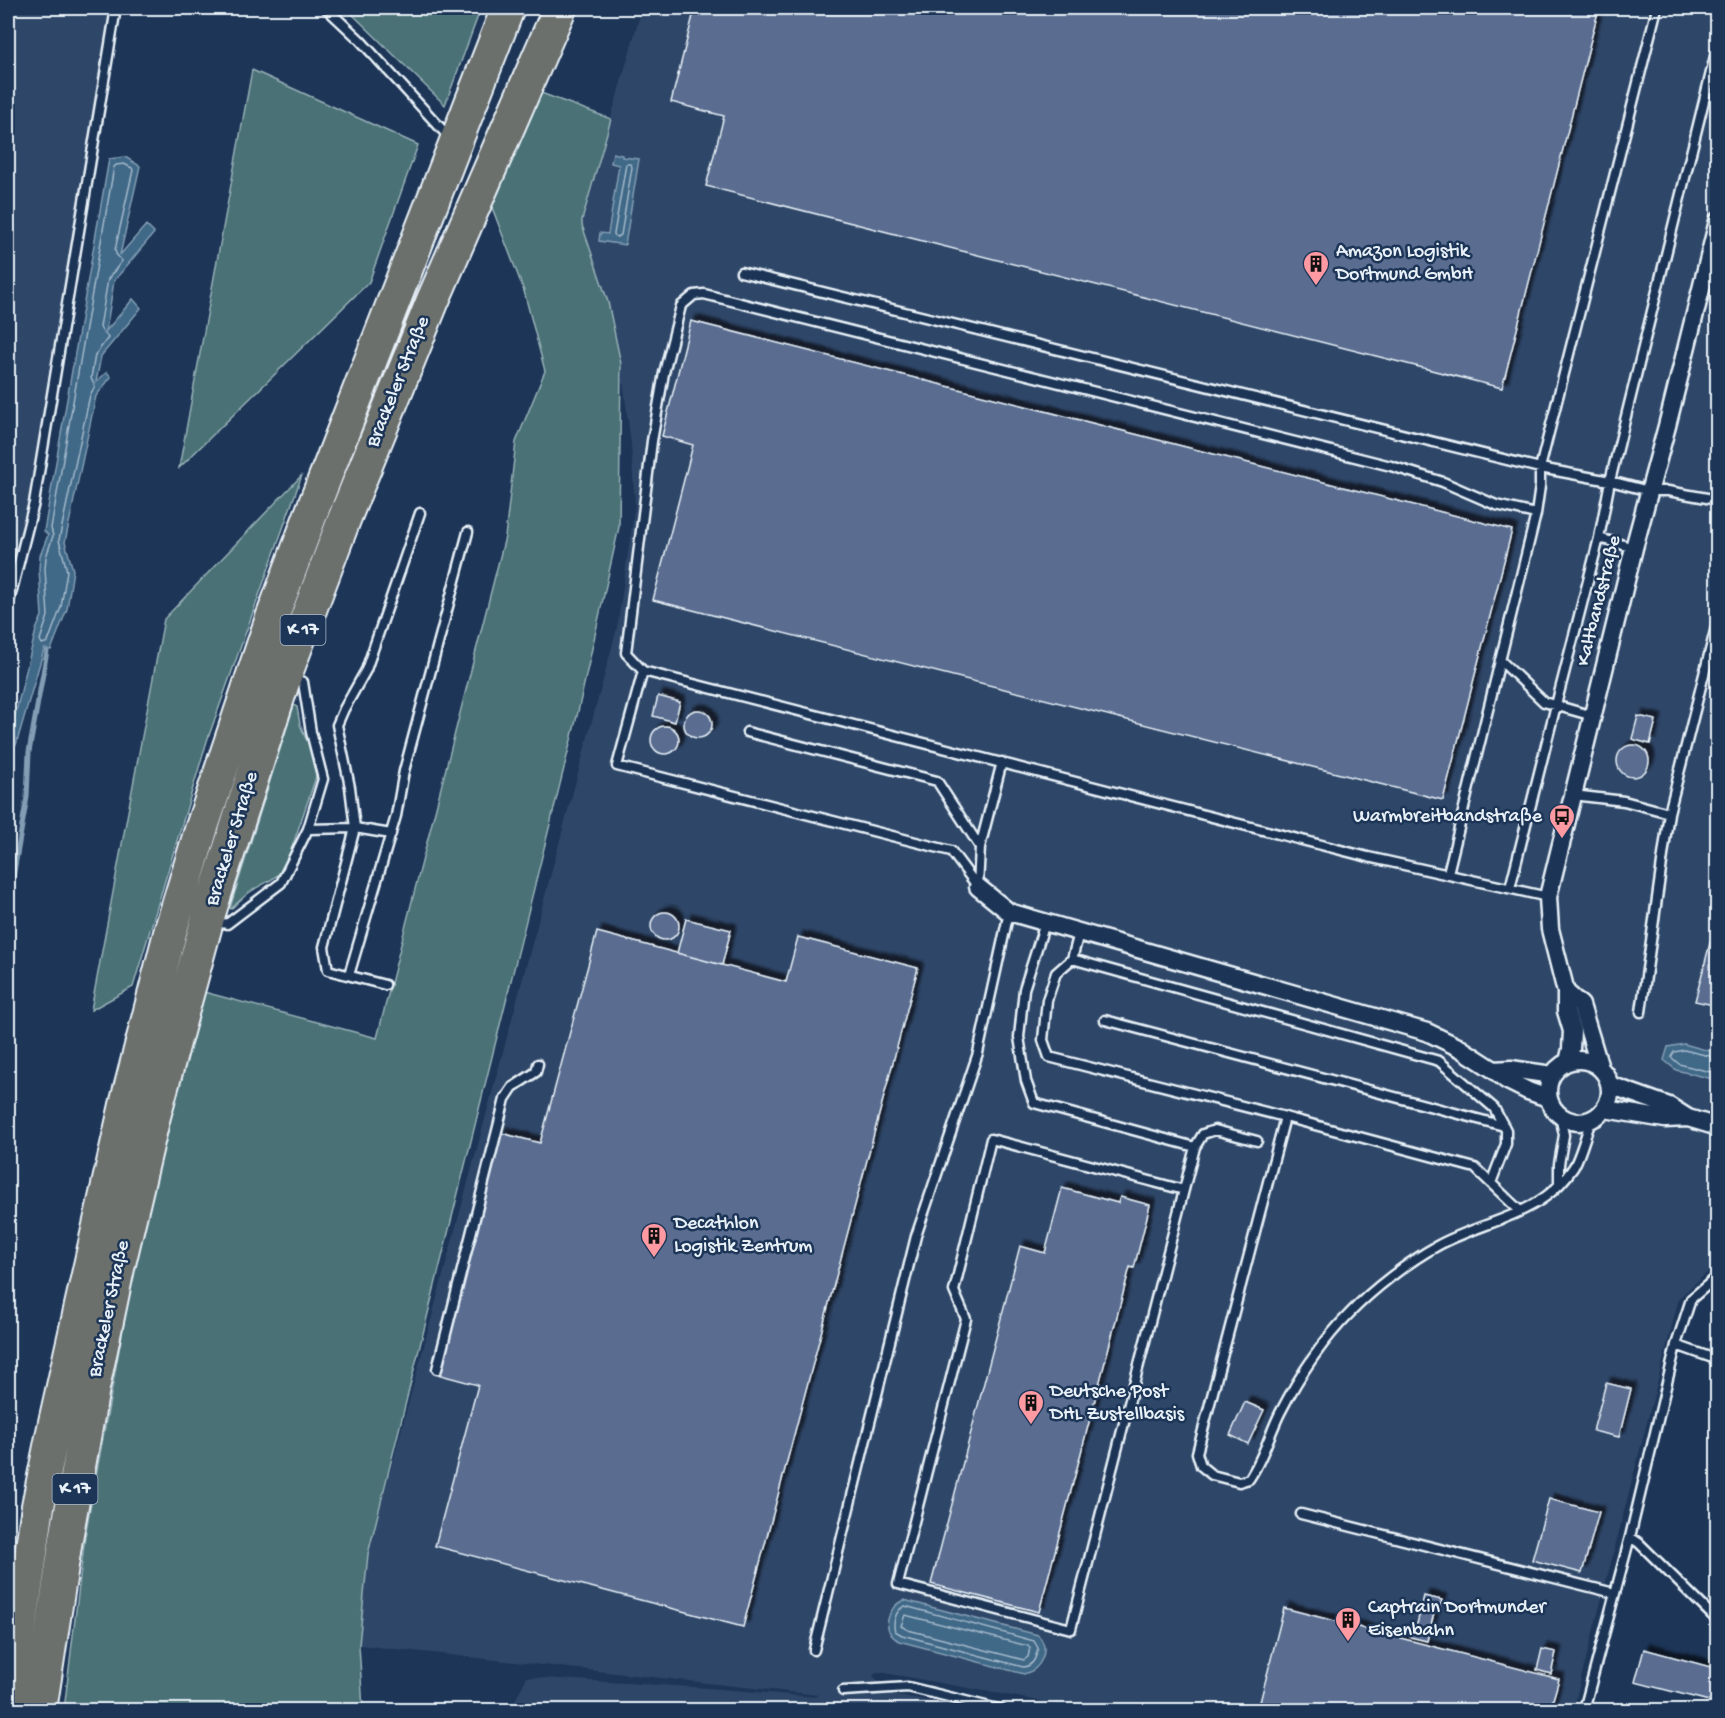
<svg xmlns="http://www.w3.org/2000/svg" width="1725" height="1718" viewBox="0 0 1725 1718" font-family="'Gochi Hand',sans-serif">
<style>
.built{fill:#2f4668}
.green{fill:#487176;stroke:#98b1b7;stroke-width:1.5}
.water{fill:#3f6787;stroke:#839eb4;stroke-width:1.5}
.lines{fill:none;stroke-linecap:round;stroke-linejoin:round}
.shore{stroke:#a4bacb;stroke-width:1.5}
.stream{stroke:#839eb4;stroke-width:5}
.building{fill:#5a6d91;stroke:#e8f1f8;stroke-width:1.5;filter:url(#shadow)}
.lane-casing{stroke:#e8f1f8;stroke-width:13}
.street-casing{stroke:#e8f1f8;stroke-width:21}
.highway-casing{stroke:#e8f1f8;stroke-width:36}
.lane{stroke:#1d3557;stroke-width:8}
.street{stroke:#1d3557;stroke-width:16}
.highway{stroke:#6c706d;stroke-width:32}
.labels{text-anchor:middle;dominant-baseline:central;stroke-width:5;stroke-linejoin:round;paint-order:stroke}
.shield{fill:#1d3557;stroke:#abb9c8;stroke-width:1.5}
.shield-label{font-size:18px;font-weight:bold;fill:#e8f1f8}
.poi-label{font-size:20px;fill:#e8f1f8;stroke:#1d3557;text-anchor:start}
.street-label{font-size:20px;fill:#e8f1f8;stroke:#1d3557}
</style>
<defs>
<filter id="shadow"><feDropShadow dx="5.5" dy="-5.5" stdDeviation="1.5" flood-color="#0009"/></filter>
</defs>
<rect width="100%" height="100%" fill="#1d3557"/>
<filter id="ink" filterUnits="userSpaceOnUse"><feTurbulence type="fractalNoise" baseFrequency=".0167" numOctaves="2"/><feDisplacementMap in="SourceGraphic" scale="12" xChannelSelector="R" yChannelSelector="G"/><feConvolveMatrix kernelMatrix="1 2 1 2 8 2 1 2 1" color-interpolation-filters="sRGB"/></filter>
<g filter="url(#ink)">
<!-- built -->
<path class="built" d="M8 8H121L40 488 42 497 39 514 35 518 8 639Z
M642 8H1717V1264L1679 1298 1573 1710H1090L879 1672 873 1675 888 1695 915 1698 962 1710H510L527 1677 708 1688 815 1697 818 1695 359 1645 368 1554 617 628 635 505 631 445 621 364 608 303 582 225V220Z"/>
<!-- green -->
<path class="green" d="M346 8H481L445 105Z
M252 70 418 145 369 282 179 468Z
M541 93 611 119 582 220V225L608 302 621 364 619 527 577 716 368 1554 359 1645 363 1710H64L85 1536 130 1290 200 991 377 1038 505 537 516 442 545 371 524 291 493 210 492 199Z
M302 475 207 741 133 987 91 1010 164 619Z
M294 705 297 707 300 724 305 737 312 748 317 772 315 780 286 865C276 881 264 882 250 892 243 897 237 903 231 909L230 908Z"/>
<!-- water -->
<path class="water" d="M613 153 622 155V157L639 159 625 245 599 241 600 233 608 234 619 165 611 163Z
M125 157 140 166 120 255 146 225 154 233 114 281 106 331 133 299 141 308 101 356 96 382 107 372 111 377 96 396 65 542 73 570 67 609 51 650 44 649 16 745 8 744 36 630 42 616 39 569 40 556 48 535 44 531 109 159Z
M1684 1044 1717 1053V1080L1676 1070 1664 1060 1668 1047Z
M904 1600 1038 1635C1051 1649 1041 1670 1024 1674L899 1641C880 1631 887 1607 904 1600Z"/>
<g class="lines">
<!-- shore -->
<path class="shore" d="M124 164 132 168 133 170 115 250 116 254 122 261 108 279 100 327C101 333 107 333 108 338L95 355 91 378 95 387 90 395 59 540 67 571 61 607 48 642 42 644 40 640 48 616 45 569 46 557 53 536 51 528 114 167 116 165Z
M626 164H630L632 167 621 235 617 237 615 236 614 234Z
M1718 1058 1684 1050 1674 1052 1671 1057 1679 1064 1718 1074
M905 1606 1034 1641 1038 1648C1036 1657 1034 1666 1023 1667L902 1635 895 1631C892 1622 896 1610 905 1606Z
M905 1615 1028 1646 1030 1648 1028 1657 1024 1660 908 1630 901 1626Z"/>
<!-- stream -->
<path class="stream" d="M8 906 27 797 29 752 47 651"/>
</g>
<!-- building -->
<path class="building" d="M695 8H1599L1502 388 706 186 724 116 671 102Z
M691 321 1512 530 1443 800 653 600 693 445 662 436Z
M658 696 680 702 675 722 653 716Z
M684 724a14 14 0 1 1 28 0a14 14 0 1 1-28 0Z
M1638 716 1656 720 1650 744 1632 739Z
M651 740a14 14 0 1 1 28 0a14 14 0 1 1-28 0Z
M1617 761a16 16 0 1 1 32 0a16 16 0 1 1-32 0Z
M651 926a14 14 0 1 1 28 0a14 14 0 1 1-28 0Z
M1718 912V1006L1695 1001Z
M686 919 731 930 722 965 677 953Z
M597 932 786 982 798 937 918 968 743 1627 435 1546 478 1385 437 1374 501 1133 540 1143Z
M1062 1188 1118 1203 1120 1197 1150 1205 1134 1268 1130 1267 1039 1612 931 1584 1020 1246 1045 1253Z
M1606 1383 1631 1389 1619 1437 1593 1431Z
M1245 1402 1264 1410 1248 1444 1230 1435Z
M1549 1499 1599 1512 1582 1573 1532 1560Z
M1424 1596 1442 1600 1439 1610 1435 1609 1427 1641 1410 1637 1412 1627 1416 1628Z
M1284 1608 1559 1679 1550 1710H1258Z
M1542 1649 1556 1652 1551 1674 1537 1670Z
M1644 1649 1718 1669V1687L1713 1702 1635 1682Z"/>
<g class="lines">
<defs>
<path id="lane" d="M326 8 360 40 449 137
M741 272 1540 468 1610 481 1649 491H1668L1718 500
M1599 538 1634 548
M8 606 34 503 116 8
M1500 660 1544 702 1593 716
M643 671 1368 857 1548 897
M747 732 937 781 980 847 978 887
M1573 795 1624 801 1669 813
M308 829 355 828 324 947 328 970 385 985
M391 834 355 828 350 787 337 725 344 709 366 670 420 513
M980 847 1002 762
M1448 873 1536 514 1540 486V468L1657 8
M978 887 951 851 617 766 643 671 626 653 652 441 664 373 681 306 694 295 704 294 1391 466 1443 482 1496 505 1536 514
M1510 888 1556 705 1599 538 1610 481 1718 44
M212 921 227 924 281 883 308 829 323 779 311 732 303 682 291 678
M1045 923 1024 989 1019 1037 1026 1081 1034 1103 1195 1147
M1072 959 1079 933
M349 975 396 816 404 771 468 532
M1641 1012 1669 813 1718 619
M1105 1020 1504 1126
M1285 1117 1049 1057 1043 1040 1047 1000 1056 973 1072 959 1439 1061 1494 1108 1506 1130V1144L1491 1183
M1559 1183V1164L1564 1135 1560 1116
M1184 1190 991 1139 954 1291 966 1319 898 1584 1071 1629 1195 1147 1203 1134 1215 1130 1257 1141
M1520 1211 1475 1168 1285 1117 1197 1453 1201 1466 1212 1475 1239 1482 1249 1479C1263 1459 1269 1435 1280 1413 1299 1376 1321 1342 1350 1313 1373 1289 1408 1262 1437 1246 1471 1227 1513 1220 1545 1197 1555 1190 1566 1178 1573 1168 1580 1158 1586 1133 1591 1121
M1676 1345 1718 1360
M437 1369 505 1099 513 1087 536 1072 538 1064
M1301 1514 1614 1593
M1630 1537 1639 1543 1718 1621
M814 1650 916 1236 978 1053 1009 912
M843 1691 908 1687 1002 1710
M1584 1710 1630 1537 1676 1345 1691 1299 1718 1276"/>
<path id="street" d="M978 887 1009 912 1427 1032 1460 1048 1494 1070 1506 1080 1528 1091 1548 1098
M1566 992 1581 1005 1600 1068
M1548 1091a31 31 0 1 1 62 0a31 31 0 1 1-62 0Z
M1568 1062 1571 1049 1572 1031 1566 1011V992L1550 929 1548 897 1634 548 1667 426 1718 221
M1494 1070 1511 1069 1552 1075
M1610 1085 1669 1106 1688 1118 1718 1127
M1605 1109 1665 1119 1688 1118"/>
<path id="highway" d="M8 1710 38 1506 55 1422 126 1105 171 929 201 830 272 618 314 506 508 8
M40 1710 66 1539 93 1388 118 1268 154 1116 210 910 285 676 345 517 433 300 560 8"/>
</defs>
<!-- lane casing -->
<use href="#lane" class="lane-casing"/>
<!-- street casing -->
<use href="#street" class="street-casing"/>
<!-- highway casing -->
<use href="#highway" class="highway-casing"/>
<!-- lane -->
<use href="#lane" class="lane"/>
<!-- street -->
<use href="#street" class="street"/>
<!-- highway -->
<use href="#highway" class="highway"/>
</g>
</g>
<!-- icons -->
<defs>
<symbol id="building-pin" viewBox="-11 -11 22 30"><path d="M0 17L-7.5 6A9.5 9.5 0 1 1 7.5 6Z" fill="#ff9aa2" stroke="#1d3557"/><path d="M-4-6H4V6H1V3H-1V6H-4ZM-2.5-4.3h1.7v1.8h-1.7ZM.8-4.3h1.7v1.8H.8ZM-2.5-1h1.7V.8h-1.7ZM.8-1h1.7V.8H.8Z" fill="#111"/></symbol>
<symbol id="bus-pin" viewBox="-11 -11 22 30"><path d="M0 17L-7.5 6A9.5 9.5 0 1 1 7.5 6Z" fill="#ff9aa2" stroke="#1d3557"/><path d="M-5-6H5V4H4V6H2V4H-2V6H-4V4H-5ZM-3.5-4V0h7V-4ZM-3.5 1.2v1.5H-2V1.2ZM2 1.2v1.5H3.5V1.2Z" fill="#111"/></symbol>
</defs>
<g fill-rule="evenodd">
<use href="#building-pin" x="1301" y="249" width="30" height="40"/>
<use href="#bus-pin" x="1547" y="802" width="30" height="40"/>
<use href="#building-pin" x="639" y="1221" width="30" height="40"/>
<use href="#building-pin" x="1016" y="1388" width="30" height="40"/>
<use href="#building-pin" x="1333" y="1605" width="30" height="40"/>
</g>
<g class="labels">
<!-- shield labels -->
<g class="shield">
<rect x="280.5" y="615" width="45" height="30" rx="4.5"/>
<rect x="52.5" y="1474" width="45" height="30" rx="4.5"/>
</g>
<g class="shield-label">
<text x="303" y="630">K 17</text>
<text x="75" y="1489">K 17</text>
</g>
<!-- poi labels -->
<g class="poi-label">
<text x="1336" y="252">Amazon Logistik<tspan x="1336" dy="23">Dortmund GmbH</tspan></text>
<text x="1542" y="817" text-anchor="end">Warmbreitbandstraße</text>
<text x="674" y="1224">Decathlon<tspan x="674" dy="23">Logistik Zentrum</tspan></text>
<text x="1050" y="1392">Deutsche Post<tspan x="1050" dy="23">DHL Zustellbasis</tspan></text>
<text x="1368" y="1608">Captrain Dortmunder<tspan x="1368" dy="23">Eisenbahn</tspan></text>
</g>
<!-- street labels -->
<g class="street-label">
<text transform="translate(399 382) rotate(-68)">Brackeler Straße</text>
<text transform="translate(1600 601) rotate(-76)">Kaltbandstraße</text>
<text transform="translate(233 839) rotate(-73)">Brackeler Straße</text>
<text transform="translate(110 1309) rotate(-78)">Brackeler Straße</text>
</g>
</g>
<!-- margin -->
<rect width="1725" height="1718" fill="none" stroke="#1d3557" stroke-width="30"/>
<rect x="15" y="15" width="1695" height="1688" fill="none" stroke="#e8f1f8" stroke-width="2" filter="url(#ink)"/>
</svg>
